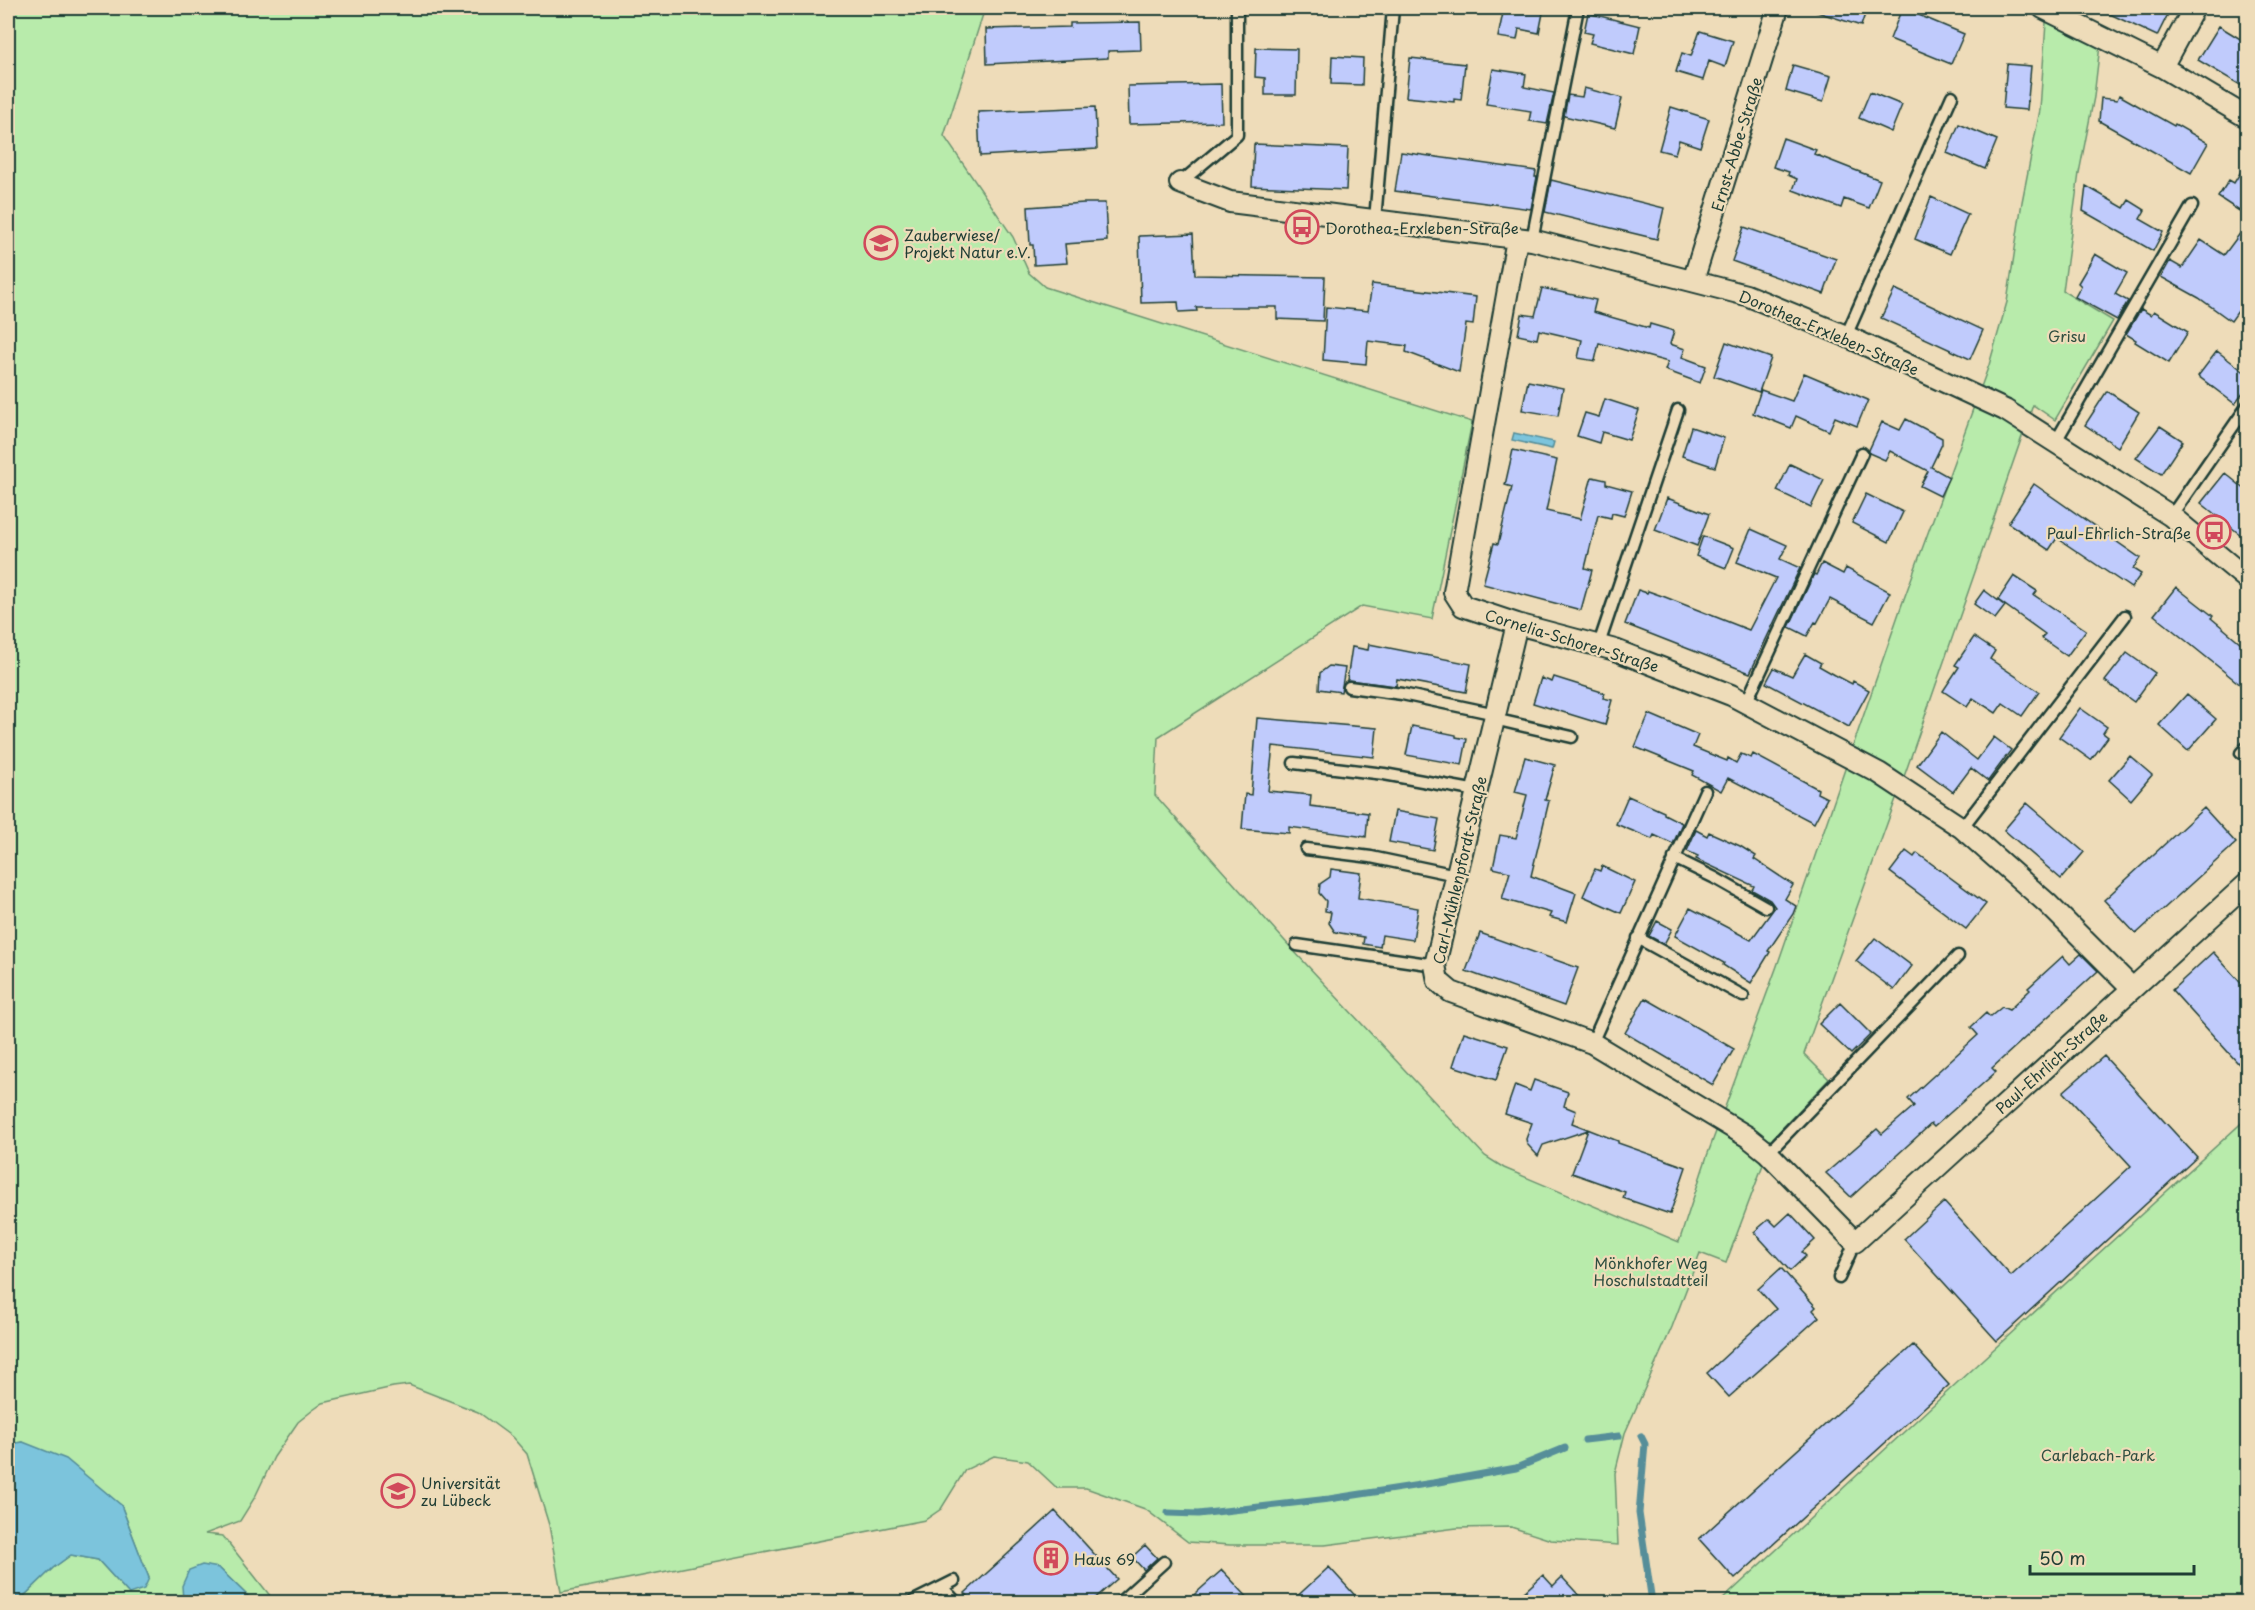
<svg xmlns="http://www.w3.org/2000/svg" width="2255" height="1610" viewBox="0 0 2255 1610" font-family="'Playpen Sans',sans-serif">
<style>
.green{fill:#b8ebab;stroke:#6c9470;stroke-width:1.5}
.water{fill:#7bc4dc;stroke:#568e99;stroke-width:1.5}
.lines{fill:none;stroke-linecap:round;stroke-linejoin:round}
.stream{stroke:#568e99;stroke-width:7}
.building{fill:#c0cbfc;stroke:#1f3d34;stroke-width:1.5}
.service-casing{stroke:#1f3d34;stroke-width:15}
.minor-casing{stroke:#1f3d34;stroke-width:24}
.service{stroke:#eedcb9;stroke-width:10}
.minor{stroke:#eedcb9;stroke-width:20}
.labels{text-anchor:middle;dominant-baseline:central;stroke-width:4.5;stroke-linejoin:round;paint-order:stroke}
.street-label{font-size:15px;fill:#1f3d34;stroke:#eedcb9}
.poi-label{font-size:15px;fill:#1f3d34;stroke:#eedcb9;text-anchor:start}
.park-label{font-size:15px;fill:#2e4e40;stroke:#eedcb9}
</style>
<rect width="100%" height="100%" fill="#eedcb9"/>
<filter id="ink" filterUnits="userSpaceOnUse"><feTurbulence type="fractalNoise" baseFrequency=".0167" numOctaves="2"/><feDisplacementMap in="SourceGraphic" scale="12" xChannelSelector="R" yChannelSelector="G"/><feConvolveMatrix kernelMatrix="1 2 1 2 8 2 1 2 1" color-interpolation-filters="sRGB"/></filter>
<g filter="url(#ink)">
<!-- green -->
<path class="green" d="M8 8H985L944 136 1013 237 1029 273 1045 287 1472 422 1432 619 1362 606 1158 737 1155 795 1292 949 1485 1156 1504 1168 1679 1242 1707 1156 1777 966 1901 607 1989 365 2007 302 2022 202 2040 110 2047 8H2082L2084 37 2100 45 2094 97 2079 173 2063 291 2113 321 2055 420 2033 405 1906 771 1804 1054 1829 1079 1773 1138 1726 1263 1700 1253 1672 1327 1625 1433 1615 1473 1618 1545 1551 1540 1511 1527 1457 1528 1325 1545H1230L1188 1542 1145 1509 1086 1488H1057L1028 1461 994 1456 965 1470 941 1509 925 1520 561 1592 549 1525 527 1454 512 1437 478 1412 409 1385 393 1387 323 1403 313 1410 298 1422 274 1457 255 1497 240 1521 205 1534 223 1536 275 1602H254L219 1568 183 1600 186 1602H8V1599L24 1596 53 1568 71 1555 98 1560 129 1594 149 1578 121 1505 23 1442 8 1444Z
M2247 1118V1600L2245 1602H1720L1972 1369Z"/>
<!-- water -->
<path class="water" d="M1514 433 1554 442 1552 449 1512 440Z
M23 1442 66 1459 121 1505 149 1578 144 1589 129 1594 98 1560 71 1555 53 1568 24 1596 8 1599V1444Z
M202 1565 219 1568 254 1602H186L183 1600 182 1586 189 1570Z"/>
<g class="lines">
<!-- stream -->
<path class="stream" d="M1641 1436 1645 1444 1639 1513 1652 1602
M1585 1440 1619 1436
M1168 1513 1198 1514 1329 1499 1433 1483 1516 1468 1565 1448"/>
</g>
<!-- building -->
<path class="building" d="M1504 8H1544L1539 33 1519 29 1517 40 1498 37Z
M1814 8H1867L1861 26 1814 11Z
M1902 8 1964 34 1951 64 1890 39Z
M2097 8H2155L2168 14 2157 36Z
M1588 13 1640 26 1634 54 1590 43 1593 34 1584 32Z
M1140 22 1141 50 1108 51V58L987 64 986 29 1070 27V23Z
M2219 26 2247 43V89L2198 60Z
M1700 31 1733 41 1725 67 1709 61 1703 80 1676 72 1682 53 1691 56Z
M1256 48 1297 49 1296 95H1265V78L1255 77Z
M1332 56 1363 58 1362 85 1331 84Z
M1410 58 1465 64 1461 100 1454 99V102L1406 97Z
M2007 64 2031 66 2027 110 2003 108Z
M1793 65 1831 76 1823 102 1786 91Z
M1493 69 1526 74 1524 87 1554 93 1547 124 1529 121 1531 111 1486 104Z
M1221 84 1222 122 1129 124 1128 86Z
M1584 88 1622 98 1615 128 1564 116 1568 95 1582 97Z
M1870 92 1902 105 1891 132 1859 118Z
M2119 95 2174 126 2175 124 2208 143 2191 173 2099 121 2101 98 2117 100Z
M1095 107 1097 149 980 156 978 112Z
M1671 107 1709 119 1700 147 1679 140 1675 154 1659 150Z
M1959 124 1997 140 1985 169 1947 153Z
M1783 138 1816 150 1814 154 1880 180 1869 208 1844 199 1841 208 1793 190 1797 179 1788 175 1789 172 1773 167Z
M1254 144 1348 148 1346 190 1252 186Z
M1401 152 1536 171 1535 177H1537L1531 209 1395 191Z
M2247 162V216L2218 197 2229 180 2234 183Z
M1551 180 1664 208 1657 239 1545 212Z
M2086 186 2124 208 2129 200 2145 210 2140 219 2163 232 2153 251 2083 211Z
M1931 197 1968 214 1950 254 1915 239Z
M1084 203H1105L1107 241 1065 244 1067 263 1034 265 1033 245H1030L1028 207Z
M2247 224V318L2238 311 2231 321 2199 298 2161 277 2170 261 2182 268 2201 240 2224 255Z
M1744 227 1836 259 1824 294 1732 261Z
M1193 234 1195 275 1325 277 1323 321 1277 319V307H1196L1197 311 1179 312 1178 302 1141 303 1139 236Z
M2095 254 2127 273 2115 294 2128 301 2117 320 2075 297 2081 286 2078 283Z
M1372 284 1476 297 1473 325 1466 324 1459 372 1406 352 1407 346 1368 341 1366 364 1323 360 1326 307 1368 311Z
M1542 288 1596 300 1593 312 1649 328 1650 324 1674 331 1670 344 1685 349 1682 357 1706 366 1700 383 1665 370 1668 362 1599 343 1595 361 1578 358 1582 340 1539 330 1537 339 1518 335 1522 314 1535 316Z
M1895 289 1983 330 1970 359 1881 318Z
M2141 309 2151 315 2154 311 2188 332 2169 363 2135 342 2136 340 2126 334Z
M1726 342 1771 358 1759 392 1714 376Z
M2217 351 2247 374V388L2235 404 2198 376Z
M1804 373 1868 400 1857 426 1835 417 1829 431 1796 416 1791 428 1753 413 1761 390 1792 401Z
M1528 381 1563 388 1558 416 1522 410Z
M2107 391 2139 412 2118 447 2085 425Z
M1605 399 1639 410 1629 440 1602 432 1599 443 1577 436 1585 413 1599 417Z
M1906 419 1942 438V444L1931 467 1949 477 1940 496 1920 486 1928 471 1890 451 1885 460 1869 453V450L1882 422 1900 430Z
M2160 426 2183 441 2161 474 2136 458Z
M1691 427 1724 438 1715 467 1682 456Z
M1513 450 1557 460 1546 511 1580 519 1592 477 1606 480V484L1632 491 1624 516 1612 513 1611 518 1598 515 1585 568 1592 570 1581 610 1483 584 1494 543 1498 544 1512 487 1505 485Z
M1790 464 1824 480 1811 507 1777 491Z
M2225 473 2247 491V540L2201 503Z
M2034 484 2140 558 2133 569 2141 574 2131 588 2057 538 2049 550 2008 523Z
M1866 494 1903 512 1889 542 1852 523Z
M1667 498 1709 514 1697 546 1655 530Z
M1751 529 1787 545 1780 559 1800 568 1750 673 1625 624 1638 590 1647 593 1648 591 1665 597 1749 630 1776 578 1737 562Z
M1703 536 1734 548 1726 568 1696 556Z
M1822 563 1843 574 1846 568 1890 592 1874 622 1830 599 1817 623 1815 622 1807 636 1789 627 1814 574 1816 575Z
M2014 576 2037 591 2034 595 2086 630 2067 656 2041 638 2045 634 1998 600Z
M2176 587 2213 616 2211 618 2247 648V690L2154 615Z
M1984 590 2005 606 1995 619 1974 604Z
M1974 637 1995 651 1990 659 2039 692 2022 716 2003 703 1996 713 1973 698 1967 707 1943 691 1959 667 1955 665Z
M1369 644 1471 664 1466 692 1397 679 1396 686 1347 680 1352 647 1368 650Z
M2127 653 2155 673 2134 702 2105 681Z
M1805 654 1821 663 1819 666 1835 675 1852 684 1853 681 1869 690 1849 727 1766 683 1774 668 1792 676Z
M1329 666 1345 668 1341 692 1319 689 1320 673Z
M1554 677 1605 693 1603 698 1612 700 1605 725 1533 703 1541 678 1552 682Z
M2187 694 2216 719 2188 751 2159 725Z
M2080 708 2107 727 2103 733 2108 737 2091 760 2059 737Z
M1649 714 1698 735 1693 747 1727 761 1728 758 1736 763 1741 754 1751 758 1753 754 1818 789 1817 793 1827 798 1814 823 1728 778 1721 791 1692 775 1694 771 1635 747Z
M1257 718 1377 728 1374 757 1273 746 1268 791 1311 795 1310 806 1368 813 1366 837 1289 827V833L1242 829 1245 794 1251 795Z
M1412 726 1456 735V737L1467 739 1462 765 1406 755Z
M1941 732 1977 760 1994 737 2011 750 1988 781 1971 768 1953 792 1917 765Z
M2130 756 2152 775 2131 800 2109 780Z
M1525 757 1555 765 1545 800 1549 801 1531 876 1576 893 1567 922 1549 917 1551 913 1502 899 1510 872 1493 868 1500 835 1516 838 1527 795 1515 792Z
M1628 796 1664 812V814L1682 823 1673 844 1654 835 1652 839 1616 824Z
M2027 803 2084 852 2061 879 2004 830Z
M2204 808 2236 843 2136 934 2104 900Z
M1395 811 1439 819 1433 850 1389 842Z
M1696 830 1707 836 1709 832 1740 846 1756 856 1754 859 1793 885 1785 899 1796 906 1793 914 1768 951 1770 952 1751 983 1723 965 1724 963 1675 936 1690 908 1751 940 1775 907 1770 900 1752 890 1754 886 1696 859 1698 856 1687 851Z
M1906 851 1914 857 1917 853 1986 904 1966 929 1890 872Z
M1602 866 1635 882 1621 913 1583 896 1595 869 1600 871Z
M1331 869 1361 873 1358 898 1418 908 1413 940 1382 935 1380 947 1363 944 1364 937 1335 932 1329 923 1331 912 1325 911 1326 901 1319 893 1320 884 1330 877Z
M1657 921 1672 929 1664 944 1649 936Z
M1480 933 1578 968 1564 1006 1466 971Z
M1875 938 1912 966 1894 990 1856 961Z
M2213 952 2247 990V1073L2172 990Z
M2081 954 2098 971 1992 1068 1996 1072 1934 1127 1931 1124 1851 1197 1826 1173 1877 1129 1882 1134 1914 1106 1908 1099 1978 1035 1971 1027 1986 1013 1990 1017 2002 1007 2009 1010 2030 990 2028 988 2063 956 2070 964Z
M1645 998 1734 1049 1713 1085 1625 1033Z
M1840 1003 1871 1034 1851 1054 1819 1024Z
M1464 1032 1508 1046 1496 1080 1453 1066Z
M2104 1056 2197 1157 1997 1341 1904 1239 1944 1202 2011 1276 2103 1192 2131 1166 2063 1092Z
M1534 1080 1568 1092 1564 1106 1576 1111 1572 1123 1618 1141V1143L1686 1167 1670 1214 1623 1198 1625 1192 1572 1173 1588 1130 1543 1145 1538 1156 1527 1144 1526 1139 1532 1123 1505 1114 1515 1085 1530 1091Z
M1790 1213 1815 1240 1802 1252 1806 1256 1790 1271 1754 1232 1769 1219 1776 1226Z
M1781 1268 1816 1307 1813 1310 1819 1317 1729 1397 1707 1373 1776 1309 1758 1289Z
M1913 1345 1949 1385 1735 1579 1699 1539Z
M1055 1511 1117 1579 1091 1602H974L965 1593Z
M1145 1545 1157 1558 1144 1570 1132 1557Z
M1329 1567 1361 1602H1291Z
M1222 1570 1252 1602H1186L1214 1577Z
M1543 1575 1553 1586 1562 1577 1585 1602H1513Z"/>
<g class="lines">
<defs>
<path id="service" d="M1180 183 1237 135V8
M1375 220 1393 8
M1532 240 1578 8
M1846 336 1952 96
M2056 441 2192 206
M2171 516 2248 405
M1598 647 1678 410
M1349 687 1402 694 1496 714
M1746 703 1862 453
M1494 719 1572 737
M2241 753 2248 746
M1294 763 1384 774 1477 791
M1962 828 2125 616
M1306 849 1371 857 1456 875
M1674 858 1715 878 1766 907
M1638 938 1743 996
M1297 945 1435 965
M1592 1043 1705 791
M1768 1153 1958 956
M1839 1278 1855 1242
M942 1587 956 1602
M912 1602 954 1581
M1120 1602 1164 1562"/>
<path id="minor" d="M2043 8 2162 67 2248 118
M2162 67 2194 8
M1180 183 1230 202 1532 240 1746 295 1846 336 2005 410 2171 516 2248 580
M1517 239 1454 592 1463 606 1517 624 1615 650 1731 695 1879 773 1962 828 2048 904 2132 988
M1693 281 1778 8
M1517 624 1435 965 1438 981 1451 992 1592 1043 1748 1137 1768 1153 1855 1242 2248 883"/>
</defs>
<!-- service casing -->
<use href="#service" class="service-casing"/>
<!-- minor casing -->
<use href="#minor" class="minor-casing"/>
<!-- service -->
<use href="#service" class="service"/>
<!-- minor -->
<use href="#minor" class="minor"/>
</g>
</g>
<!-- icons -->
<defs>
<symbol id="bus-ring" viewBox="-11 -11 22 22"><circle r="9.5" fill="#eedcb9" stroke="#d1495b" stroke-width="1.5"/><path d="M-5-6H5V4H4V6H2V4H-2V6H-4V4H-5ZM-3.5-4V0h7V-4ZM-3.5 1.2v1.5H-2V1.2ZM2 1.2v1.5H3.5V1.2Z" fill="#d1495b"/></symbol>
<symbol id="school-ring" viewBox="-11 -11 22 22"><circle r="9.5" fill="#eedcb9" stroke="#d1495b" stroke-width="1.5"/><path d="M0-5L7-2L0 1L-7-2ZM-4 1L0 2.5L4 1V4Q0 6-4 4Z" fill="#d1495b"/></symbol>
<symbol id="university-ring" viewBox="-11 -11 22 22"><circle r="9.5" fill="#eedcb9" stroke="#d1495b" stroke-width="1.5"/><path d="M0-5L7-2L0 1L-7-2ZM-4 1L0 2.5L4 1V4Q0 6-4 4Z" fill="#d1495b"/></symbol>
<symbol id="building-ring" viewBox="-11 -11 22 22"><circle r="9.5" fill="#eedcb9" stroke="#d1495b" stroke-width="1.5"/><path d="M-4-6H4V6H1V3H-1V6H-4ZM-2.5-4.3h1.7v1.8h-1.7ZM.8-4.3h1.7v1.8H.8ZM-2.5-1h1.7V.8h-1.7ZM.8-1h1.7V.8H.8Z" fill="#d1495b"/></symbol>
</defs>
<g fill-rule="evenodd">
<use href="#bus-ring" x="1283" y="208" width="38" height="38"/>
<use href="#school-ring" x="862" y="224" width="38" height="38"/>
<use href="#bus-ring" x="2195" y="513" width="38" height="38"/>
<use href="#university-ring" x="379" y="1472" width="38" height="38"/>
<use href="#building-ring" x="1032" y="1539" width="38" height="38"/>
</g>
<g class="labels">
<!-- street labels -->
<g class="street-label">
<text transform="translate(1736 144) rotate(-73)">Ernst-Abbe-Straße</text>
<text transform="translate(1829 332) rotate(23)">Dorothea-Erxleben-Straße</text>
<text transform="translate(1572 640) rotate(17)">Cornelia-Schorer-Straße</text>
<text transform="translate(1459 870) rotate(-77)">Carl-Mühlenpfordt-Straße</text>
<text transform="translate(2051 1062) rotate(-42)">Paul-Ehrlich-Straße</text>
</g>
<!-- poi labels -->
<g class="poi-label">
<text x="1325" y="227">Dorothea-Erxleben-Straße</text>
<text x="904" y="234">Zauberwiese/<tspan x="904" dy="17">Projekt Natur e.V.</tspan></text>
<text x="2191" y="532" text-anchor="end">Paul-Ehrlich-Straße</text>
<text x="421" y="1482">Universität<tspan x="421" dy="17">zu Lübeck</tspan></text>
<text x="1074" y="1558">Haus 69</text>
</g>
<!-- park labels -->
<g class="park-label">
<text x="2067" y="335">Grisu</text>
<text x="1651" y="1262">Mönkhofer Weg<tspan x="1651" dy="17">Hoschulstadtteil</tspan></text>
<text x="2098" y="1454">Carlebach-Park</text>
</g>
</g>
<!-- margin -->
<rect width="2255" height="1610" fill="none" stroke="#eedcb9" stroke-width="30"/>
<rect x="15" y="15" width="2225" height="1580" fill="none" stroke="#1f3d34" stroke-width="2" filter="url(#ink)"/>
<!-- scale -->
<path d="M2030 1565v9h164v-9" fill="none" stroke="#1f3d34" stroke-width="3"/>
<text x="2039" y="1565" font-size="18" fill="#1f3d34" stroke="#eedcb9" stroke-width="4.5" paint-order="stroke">50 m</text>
</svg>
